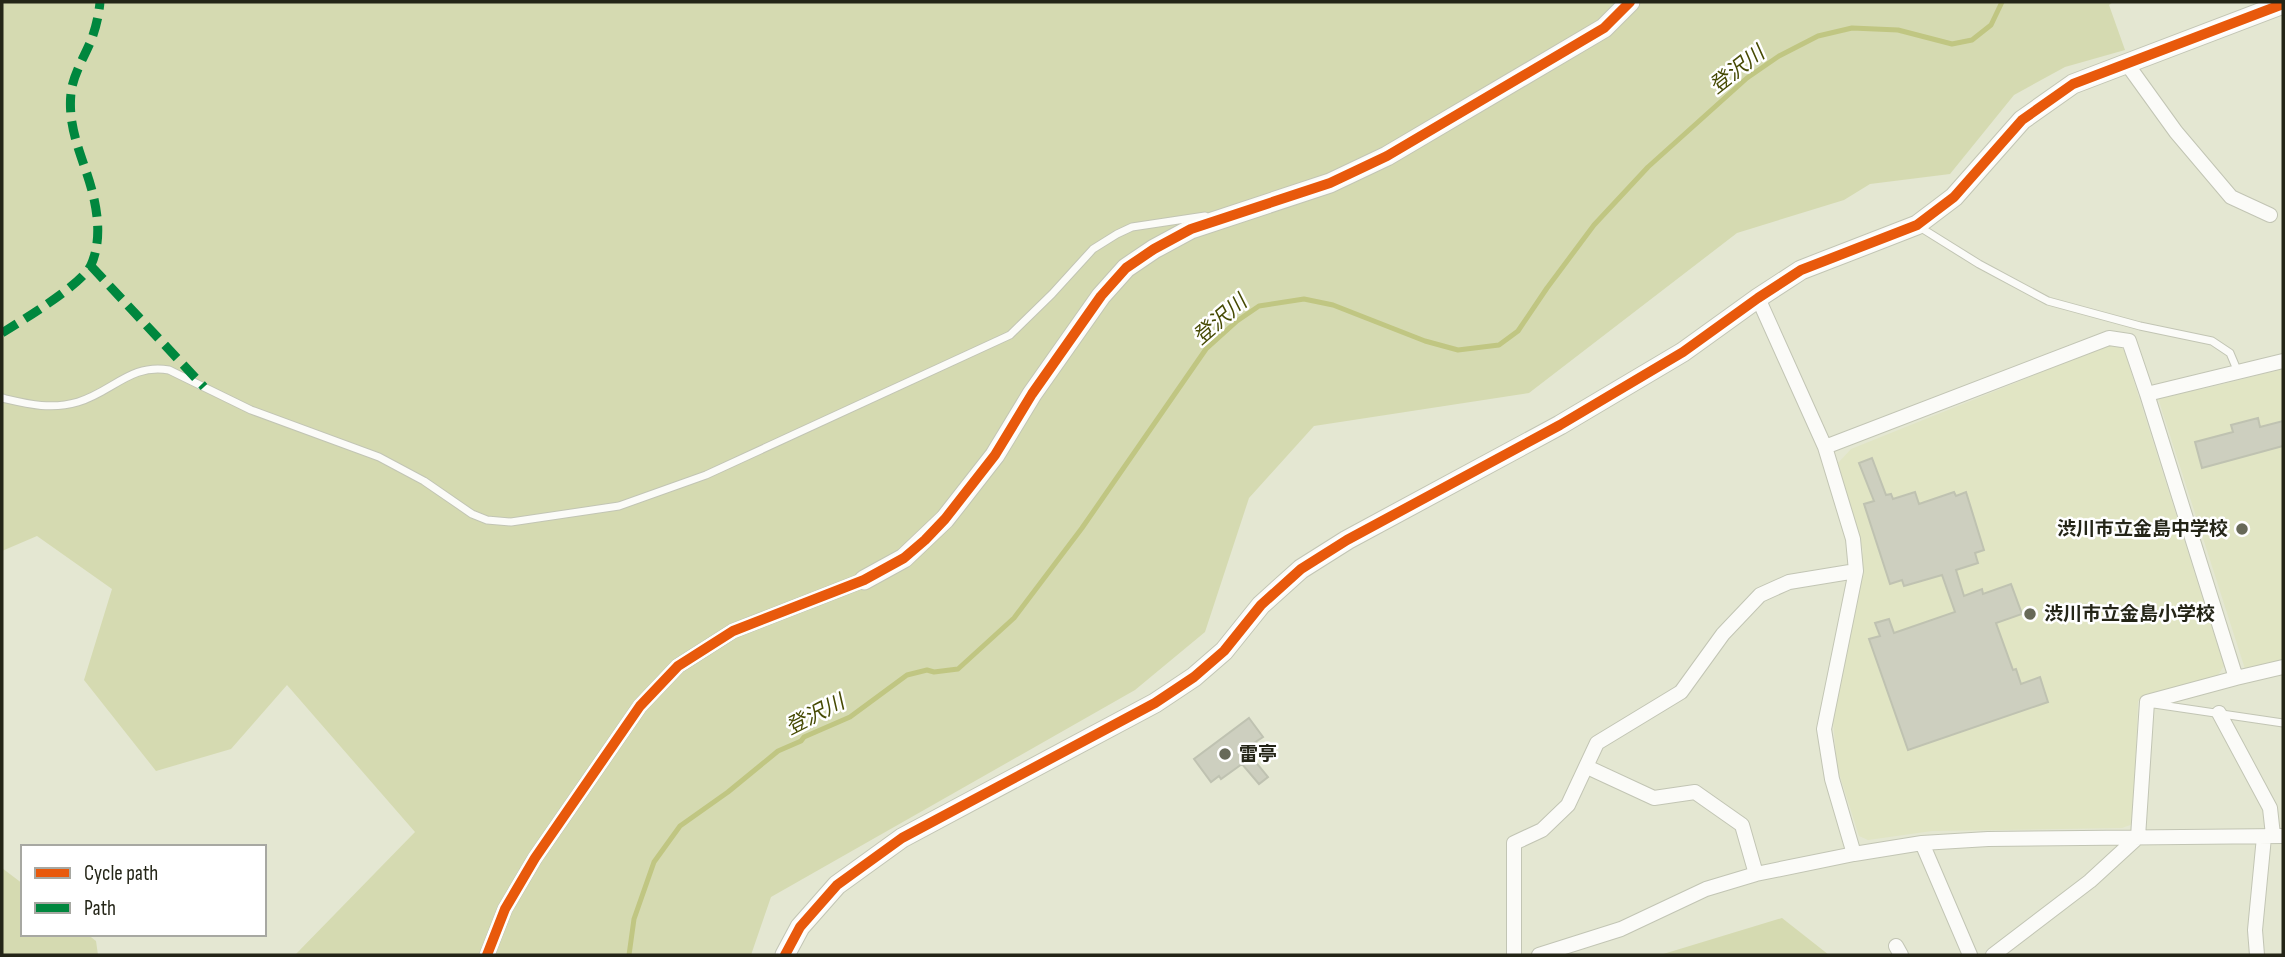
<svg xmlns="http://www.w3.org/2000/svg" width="2285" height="957" viewBox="0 0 2285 957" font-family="'Sofia Sans Condensed','Noto Sans JP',sans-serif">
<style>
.built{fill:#e1e5c4}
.green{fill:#d5dab1}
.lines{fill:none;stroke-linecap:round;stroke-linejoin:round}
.stream{stroke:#c0c682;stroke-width:5}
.building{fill:#cdcfbf;stroke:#bfc2b1;stroke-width:2}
.service-casing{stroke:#c2c5b4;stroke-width:9}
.minor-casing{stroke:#c2c5b4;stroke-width:16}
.tertiary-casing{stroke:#c2c5b4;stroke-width:21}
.service{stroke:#fbfbf8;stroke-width:7}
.minor{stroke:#fbfbf8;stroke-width:14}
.tertiary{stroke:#fbfbf8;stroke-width:19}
.quiet{stroke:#00873e;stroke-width:9;stroke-dasharray:18 9;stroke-linecap:butt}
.cycleway-casing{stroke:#fff;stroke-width:15}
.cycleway{stroke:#e8590c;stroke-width:10}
.poi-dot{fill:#676958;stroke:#fff;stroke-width:2.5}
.labels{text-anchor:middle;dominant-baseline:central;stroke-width:5;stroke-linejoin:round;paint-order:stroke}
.poi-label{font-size:19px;font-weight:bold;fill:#242517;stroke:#fff;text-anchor:start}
.water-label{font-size:21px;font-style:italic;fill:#464a03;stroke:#fff}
</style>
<rect width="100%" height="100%" fill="#e4e7d2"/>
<!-- built -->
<path class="built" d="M2115 344 2124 350 2224 666 2218 675 2138 701 2133 824 2122 828 1932 831 1868 840 1859 836 1837 767 1833 721 1863 551 1838 463 1851 449 2030 377 2064 361Z
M2283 369V660L2245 669 2158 398 2163 395 2203 389Z"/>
<!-- green -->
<path class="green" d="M2 2H2113L2109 5 2125 50 2065 67 2014 95 1950 174 1870 184 1844 200 1737 233 1529 393 1314 426 1249 498 1205 632 1135 690 771 897 751 955H295L415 832 287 685 231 749 156 771 84 680 112 589 37 536 2 551Z
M2 868 23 884V934H87L96 941 98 955H2Z
M1782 918 1829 955H1660Z"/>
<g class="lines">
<!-- stream -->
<path class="stream" d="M629 955 634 919 654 862 680 826 728 792 778 751 801 741 804 737 850 717 907 675 927 670 934 672 958 669 1014 618 1082 528 1206 349 1237 321 1259 306 1304 299 1333 305 1425 341 1458 350 1499 345 1518 331 1547 288 1594 225 1648 167 1747 78 1779 56 1818 36 1852 28 1898 30 1952 44 1972 40 1991 25 2002 2"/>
</g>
<!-- building -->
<path class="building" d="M2258 418 2260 427 2283 421V446L2202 468 2195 442 2233 432 2231 425Z
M1872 458 1886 495 1891 494 1893 499 1915 492 1919 504 1954 492 1956 496 1966 492 1984 550 1975 553 1978 563 1956 570 1964 596 1982 589 1983 594 2011 584 2022 614 1996 623 2013 670 2016 669 2021 684 2040 677 2048 702 1908 750 1869 639 1880 636 1875 623 1889 619 1894 633 1955 612 1942 575 1904 586 1902 580 1890 584 1864 504 1874 501 1859 463Z
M1249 718 1263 737 1245 749 1268 777 1259 784 1242 764 1221 779 1219 776 1211 782 1194 759Z"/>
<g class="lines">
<defs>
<path id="service" d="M1918 226 1979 264 2048 301 2140 326 2212 341 2230 353 2238 372
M2 398C28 404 51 410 78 402 112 392 131 363 169 370L251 410 379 457 424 481 472 514 487 520 511 522 619 506 706 475 1010 335 1052 294 1093 249 1117 234 1132 227 1205 216
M2154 704 2283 723"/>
<path id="minor" d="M2127 64 2176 132 2231 197 2270 215
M1758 298 1825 447 2109 338 2129 341 2147 394 2283 361
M1825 447 1853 539 1856 571 1824 729 1832 779 1854 854
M2236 678 2283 667
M2219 713 2270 808 2273 835
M1587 767 1654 798 1695 792 1742 825 1756 874
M1922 843 1970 955
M1896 946 1901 955
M487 955 505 909 535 858 640 706 678 666 733 631 864 580
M1514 955V843L1542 830 1568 805 1597 743 1681 692 1723 634 1760 595 1789 582 1856 571
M1539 955 1621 929 1706 889 1756 874 1854 854 1922 843 1988 839 2283 836
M1993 955 2090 881 2138 837 2147 702 2236 678 2147 394
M2257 955 2255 930 2264 837"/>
<path id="tertiary" d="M864 580 904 558 945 519 995 455 1032 394 1101 296 1126 268 1154 249 1191 229 1330 183 1387 156 1604 28 1630 2
M785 955 800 927 837 885 902 838 1155 703 1194 677 1224 651 1261 605 1301 569 1347 540 1560 425 1683 352 1758 298 1801 270 1917 225 1954 197 2022 120 2073 84 2283 4"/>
</defs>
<!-- service casing -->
<use href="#service" class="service-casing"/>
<!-- minor casing -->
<use href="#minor" class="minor-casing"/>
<!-- tertiary casing -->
<use href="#tertiary" class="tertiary-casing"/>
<!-- service -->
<use href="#service" class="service"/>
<!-- minor -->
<use href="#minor" class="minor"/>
<!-- tertiary -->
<use href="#tertiary" class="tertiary"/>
<!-- quiet -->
<path class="quiet" d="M91 266 204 387
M2 333C21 321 83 284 91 265 104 236 96 200 86 171 77 145 68 121 71 93 73 74 85 56 92 38 96 27 99 14 100 2"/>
<defs>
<path id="cycleway" d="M487 955 505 909 535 858 640 706 678 666 733 631 864 580 904 558 925 540 945 519 995 455 1032 394 1101 296 1126 268 1154 249 1191 229 1330 183 1387 156 1604 28 1630 2
M785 955 800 927 837 885 902 838 1155 703 1194 677 1224 651 1261 605 1301 569 1347 540 1560 425 1683 352 1758 298 1801 270 1917 225 1954 197 2022 120 2073 84 2283 4"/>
</defs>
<!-- cycleway casing -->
<use href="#cycleway" class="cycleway-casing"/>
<!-- cycleway -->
<use href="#cycleway" class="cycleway"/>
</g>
<!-- markers -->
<g class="poi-dot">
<circle cx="2242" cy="529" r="7"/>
<circle cx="2030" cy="614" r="7"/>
<circle cx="1225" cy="754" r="7"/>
</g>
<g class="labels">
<!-- poi labels -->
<g class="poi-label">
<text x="2228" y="529" text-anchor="end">渋川市立金島中学校</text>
<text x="2044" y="614">渋川市立金島小学校</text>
<text x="1239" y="754">雷亭</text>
</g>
<!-- water labels -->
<g class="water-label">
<text transform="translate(1737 70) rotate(-38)">登沢川</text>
<text transform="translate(1220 320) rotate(-41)">登沢川</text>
<text transform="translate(815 715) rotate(-27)">登沢川</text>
</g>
</g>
<!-- border -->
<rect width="2285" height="957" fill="none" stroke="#242517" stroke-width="7"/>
<!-- legend -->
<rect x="21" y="845" width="245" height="91" fill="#ffffff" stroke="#a7a8a2" stroke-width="2"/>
<rect x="35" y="868" width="35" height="10" fill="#e8590c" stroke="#a7a8a2" stroke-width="2"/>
<text x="84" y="880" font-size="21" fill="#242517">Cycle path</text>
<rect x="35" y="903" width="35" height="10" fill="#00873e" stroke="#a7a8a2" stroke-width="2"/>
<text x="84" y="915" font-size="21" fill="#242517">Path</text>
</svg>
